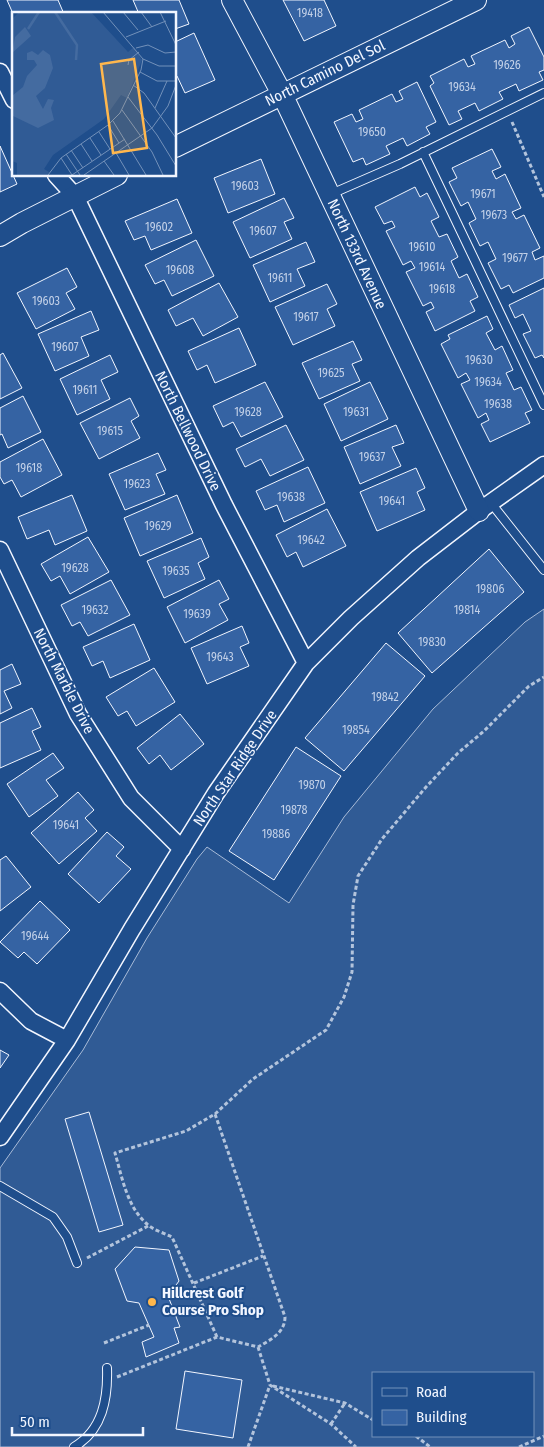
<svg xmlns="http://www.w3.org/2000/svg" width="544" height="1447" viewBox="0 0 544 1447" font-family="'Fira Sans Condensed',sans-serif">
<style>
.built{fill:#305b95;stroke:#a8bbd7;fill-rule:evenodd}
.building{fill:#3563a3;stroke:#f2f6ff}
.lines{fill:none;stroke-linecap:round;stroke-linejoin:round}
.service-casing{stroke:#f2f6ff;stroke-width:10}
.minor-casing{stroke:#f2f6ff;stroke-width:19}
.tertiary-casing{stroke:#f2f6ff;stroke-width:22}
.path{stroke:#b3c4dc;stroke-width:3;stroke-dasharray:4 2.5;stroke-linecap:butt}
.service{stroke:#1f4e8c;stroke-width:8}
.minor{stroke:#1f4e8c;stroke-width:16}
.tertiary{stroke:#1f4e8c;stroke-width:20}
.poi-dot{fill:#ffb74d;stroke:#1f4e8c;stroke-width:2}
.labels{text-anchor:middle;dominant-baseline:central;stroke-width:4;stroke-linejoin:round;paint-order:stroke}
.number-label{font-size:12px;fill:#c3d1e8}
.street-label{font-size:15px;fill:#f2f6ff;stroke:#1f4e8c}
.poi-label{font-size:15px;font-weight:bold;fill:#f2f6ff;stroke:#1f4e8c;text-anchor:start}
.inset-river{fill:none;stroke:#446ba0;stroke-width:2.5}
.inset-road{fill:none;stroke:#7391ba;stroke-width:1}
.view{fill:#ffb74d;fill-opacity:0.15;stroke:#ffb74d;stroke-width:2.5}
.inset-edge{fill:none;stroke:#f2f6ff;stroke-width:2.5}
</style>
<rect width="100%" height="100%" fill="#1f4e8c"/>
<!-- built -->
<path class="built" d="M544 609V1447H0V1168L83 1050 147 938 197 859 207 847 289 903 344 817 433 709 525 622ZM373 1373H533V1436H373Z"/>
<!-- building -->
<path class="building" d="M7 0H58L64 14H14V16Z
M133 0H179L189 24 175 29V14H139Z
M283 0H324L336 26 304 41Z
M529 27 544 57V70L539 72 543 80 519 91 516 84 499 92 503 99 479 111 475 103 458 111 462 119 449 125 430 86 434 83 430 76 464 59 468 67 475 64 471 56 505 40 509 48 515 44 511 36Z
M194 33 215 80 185 93 177 76 175 77V42Z
M417 82 436 122 426 127 430 134 407 146 403 138 386 146 390 154 366 165 363 158 353 162 334 122 352 114 356 122 363 119 359 110 392 94 396 102 403 99 399 91Z
M0 146 17 184 0 192Z
M492 149 501 167 492 171 496 179 505 174 521 208 512 212 516 219 524 215 540 248 532 252 535 260 544 256V278L513 293 509 285 501 289 488 263 496 259 488 242 480 246 469 223 476 219 468 202 461 206 449 182 457 178 452 168Z
M261 159 275 194 228 213 214 178Z
M415 187 420 197 427 193 439 217 431 221 439 237 447 234 458 257 451 261 459 278 467 274 478 297 470 301 475 311 435 331 426 312 434 308 431 302 423 306 406 272 415 268 411 261 403 265 386 231 395 227 392 221 384 224 375 207Z
M284 198 294 218 284 222 292 239 250 258 233 222Z
M177 199 192 233 151 250 145 236 134 240 125 221Z
M196 240 214 276 172 296 164 280 155 284 145 265Z
M306 242 315 262 297 269 305 286 270 302 253 265Z
M67 268 77 287 66 293 75 309 36 329 17 293Z
M219 283 238 317 203 336 193 318 176 326 168 310Z
M327 284 337 304 327 309 335 326 293 345 275 307Z
M544 288V358L542 355 535 358 523 334 531 331 523 314 515 318 509 305Z
M91 311 99 330 81 337 89 356 55 371 38 334Z
M487 316 493 329 486 333 495 350 502 346 513 370 506 373 514 390 521 387 532 410 525 413 530 423 490 442 481 424 489 420 486 413 478 418 461 384 470 380 466 373 458 378 441 344 450 339 448 335Z
M239 328 256 365 215 383 207 365 197 370 188 351Z
M353 341 362 360 352 364 360 381 319 399 302 363Z
M3 353 22 388 0 399V355Z
M110 355 118 372 101 380 110 399 77 415 60 379Z
M265 382 283 417 241 437 233 422 223 427 213 406Z
M370 382 388 419 341 441 324 404Z
M23 396 41 432 8 448 2 434 0 435V408Z
M130 398 139 416 131 421 140 438 99 459 80 423Z
M286 425 304 460 270 476 261 459 245 467 236 449Z
M396 425 404 443 392 447 401 466 360 484 344 447Z
M43 439 62 475 21 497 12 480 4 484 0 477V462Z
M158 453 166 470 156 474 165 494 125 510 109 474Z
M308 467 325 503 284 522 277 505 265 510 256 491Z
M416 468 425 488 417 492 425 510 377 531 360 492Z
M72 495 87 531 55 545 49 530 27 539 18 517Z
M177 495 193 533 140 556 124 518Z
M327 509 346 546 303 567 296 552 287 557 276 535Z
M88 537 109 572 70 594 60 576 51 581 41 564Z
M201 538 209 557 198 563 205 579 164 598 147 561Z
M489 549 524 592 432 673 398 633Z
M111 580 130 615 88 636 80 622 72 626 61 605Z
M219 580 229 599 219 604 228 620 185 643 167 607Z
M134 624 150 660 110 678 103 661 92 666 83 647Z
M242 626 249 643 240 647 249 666 207 684 191 648Z
M386 643 425 676 344 771 305 738Z
M12 664 21 684 4 691 12 708 0 714V670Z
M154 668 175 702 136 726 127 711 118 716 106 697Z
M32 708 41 727 32 731 41 750 0 768V723Z
M180 714 204 744 171 770 160 755 149 764 137 748Z
M296 747 341 776 274 880 229 851Z
M53 753 64 768 46 780 58 796 29 817 7 784Z
M78 792 94 810 85 818 97 831 59 864 31 833Z
M107 832 124 847 116 856 131 869 99 903 68 874Z
M6 856 31 887 0 911V860Z
M40 901 70 930 37 964 24 952 18 958 0 942Z
M0 1050 9 1055 0 1068Z
M89 1112 123 1225 99 1232 65 1119Z
M135 1247 169 1250 179 1281 168 1296 180 1327 174 1328 179 1343 146 1357 142 1342 154 1337 139 1303 127 1301 115 1269Z
M185 1371 242 1380 233 1438 176 1429Z"/>
<g class="lines">
<defs>
<path id="service" d="M423 152 544 405
M331 194 400 164 544 93
M491 503 544 570
M0 1186 53 1217 67 1237 77 1263
M74 1447C103 1430 108 1398 107 1368"/>
<path id="minor" d="M0 72 14 100
M56 175 75 196 224 505 306 663
M0 550 78 714 131 798 182 849
M0 991 31 1021 67 1040
M0 1137 67 1040 132 929 216 793 306 663 351 618 418 558 479 511 544 465"/>
<path id="tertiary" d="M232 0 282 94 479 511
M175 147 476 0
M0 236 22 223 117 175"/>
</defs>
<!-- service casing -->
<use href="#service" class="service-casing"/>
<!-- minor casing -->
<use href="#minor" class="minor-casing"/>
<!-- tertiary casing -->
<use href="#tertiary" class="tertiary-casing"/>
<!-- path -->
<path class="path" d="M512 122 544 197
M87 1258 148 1226
M194 1283 263 1256
M217 1337 172 1237C164 1233 153 1230 147 1224 127 1207 122 1177 115 1153L186 1131 215 1114 253 1079 326 1030 344 997 352 972 353 905 358 876 382 839 426 787 458 753 484 731 529 686 544 677
M104 1343 149 1325
M258 1347 270 1385 331 1424 356 1447
M117 1377 217 1337 258 1347C270 1340 285 1333 285 1317L215 1114
M273 1386 345 1403 373 1420
M331 1424 345 1403
M416 1436 430 1447
M248 1447 270 1385
M519 1447 544 1436"/>
<!-- service -->
<use href="#service" class="service"/>
<!-- minor -->
<use href="#minor" class="minor"/>
<!-- tertiary -->
<use href="#tertiary" class="tertiary"/>
</g>
<!-- markers -->
<circle class="poi-dot" cx="152" cy="1302" r="5"/>
<g class="labels">
<!-- number labels -->
<g class="number-label">
<text x="310" y="13">19418</text>
<text x="507" y="65">19626</text>
<text x="462" y="87">19634</text>
<text x="372" y="132">19650</text>
<text x="245" y="186">19603</text>
<text x="483" y="194">19671</text>
<text x="494" y="215">19673</text>
<text x="159" y="227">19602</text>
<text x="263" y="231">19607</text>
<text x="422" y="247">19610</text>
<text x="515" y="258">19677</text>
<text x="432" y="267">19614</text>
<text x="180" y="270">19608</text>
<text x="280" y="278">19611</text>
<text x="442" y="289">19618</text>
<text x="46" y="301">19603</text>
<text x="306" y="317">19617</text>
<text x="65" y="347">19607</text>
<text x="479" y="360">19630</text>
<text x="331" y="373">19625</text>
<text x="488" y="382">19634</text>
<text x="85" y="390">19611</text>
<text x="498" y="404">19638</text>
<text x="248" y="412">19628</text>
<text x="356" y="412">19631</text>
<text x="110" y="431">19615</text>
<text x="372" y="457">19637</text>
<text x="29" y="468">19618</text>
<text x="137" y="484">19623</text>
<text x="291" y="497">19638</text>
<text x="392" y="501">19641</text>
<text x="158" y="526">19629</text>
<text x="311" y="540">19642</text>
<text x="75" y="568">19628</text>
<text x="176" y="571">19635</text>
<text x="490" y="589">19806</text>
<text x="95" y="610">19632</text>
<text x="467" y="610">19814</text>
<text x="197" y="614">19639</text>
<text x="432" y="642">19830</text>
<text x="220" y="657">19643</text>
<text x="385" y="697">19842</text>
<text x="356" y="730">19854</text>
<text x="312" y="785">19870</text>
<text x="294" y="810">19878</text>
<text x="66" y="825">19641</text>
<text x="276" y="834">19886</text>
<text x="35" y="936">19644</text>
</g>
<!-- street labels -->
<g class="street-label">
<text transform="translate(325 73) rotate(-26)">North Camino Del Sol</text>
<text transform="translate(357 254) rotate(65)">North 133rd Avenue</text>
<text transform="translate(188 431) rotate(64)">North Bellwood Drive</text>
<text transform="translate(64 681) rotate(63)">North Marble Drive</text>
<text transform="translate(235 768) rotate(-56)">North Star Ridge Drive</text>
</g>
<!-- poi labels -->
<g class="poi-label">
<text x="162" y="1293">Hillcrest Golf<tspan x="162" dy="17">Course Pro Shop</tspan></text>
</g>
</g>
<!-- overview -->
<g transform="translate(12 12)">
<rect width="164" height="164" fill="#1f4e8c"/>
<path d="M7 0H79L116 40 122 35 130 48 115 86 109 83 92 107 41 143 32 157 37 160 35 163H5V151L0 149V7Z" fill="#305b95"/>
<path d="M13 15 19 24 0 41 3 25ZM31 38 38 43 41 56 33 76 24 84 31 97 36 87 42 88 39 96 42 108 26 116 1 104 0 84 11 75 15 64 25 53 22 48H15V41L20 39 26 43Z" fill="#446ba0"/>
<path class="inset-river" d="M43 0 65 33 64 48M16 17 27 0"/>
<path class="inset-road" d="M91 0 131 47M111 0 126 18M129 0 140 15M148 0 164 33M114 25 154 9M124 36 136 33 153 41 164 40M131 47 147 54H164M116 53 117 48 127 40M128 60 145 69H164M121 73 132 81 164 126M116 85 145 123 164 154M143 96 155 69M110 98 140 140 151 163M101 109 134 163M96 113 107 131M87 120 98 137M78 126 89 143M69 132 80 149M59 138 71 156M104 141 117 163M54 142 68 163M49 146 60 163M92 149 102 163M36 163 49 146 96 113 108 101 129 58 131 47M60 163 113 127M72 163 140 116 156 94 164 73"/>
<path class="view" d="M122 47 135 136 101 141 89 52Z"/>
<rect width="164" height="164" class="inset-edge"/>
</g>
<!-- legend -->
<rect x="372" y="1372" width="162" height="65" fill="#1f4e8c" stroke="#7391ba"/>
<rect x="382" y="1388" width="25" height="8" fill="#1f4e8c" stroke="#7391ba"/>
<text x="416" y="1397" font-size="15" fill="#f2f6ff">Road</text>
<rect x="382" y="1410" width="25" height="15" fill="#3563a3" stroke="#7391ba"/>
<text x="416" y="1422" font-size="15" fill="#f2f6ff">Building</text>
<!-- scale -->
<path d="M12 1427v8h131v-8" fill="none" stroke="#f2f6ff" stroke-width="2.5"/>
<text x="20" y="1427" font-size="15" fill="#f2f6ff" stroke="#1f4e8c" stroke-width="4" paint-order="stroke">50 m</text>
</svg>
